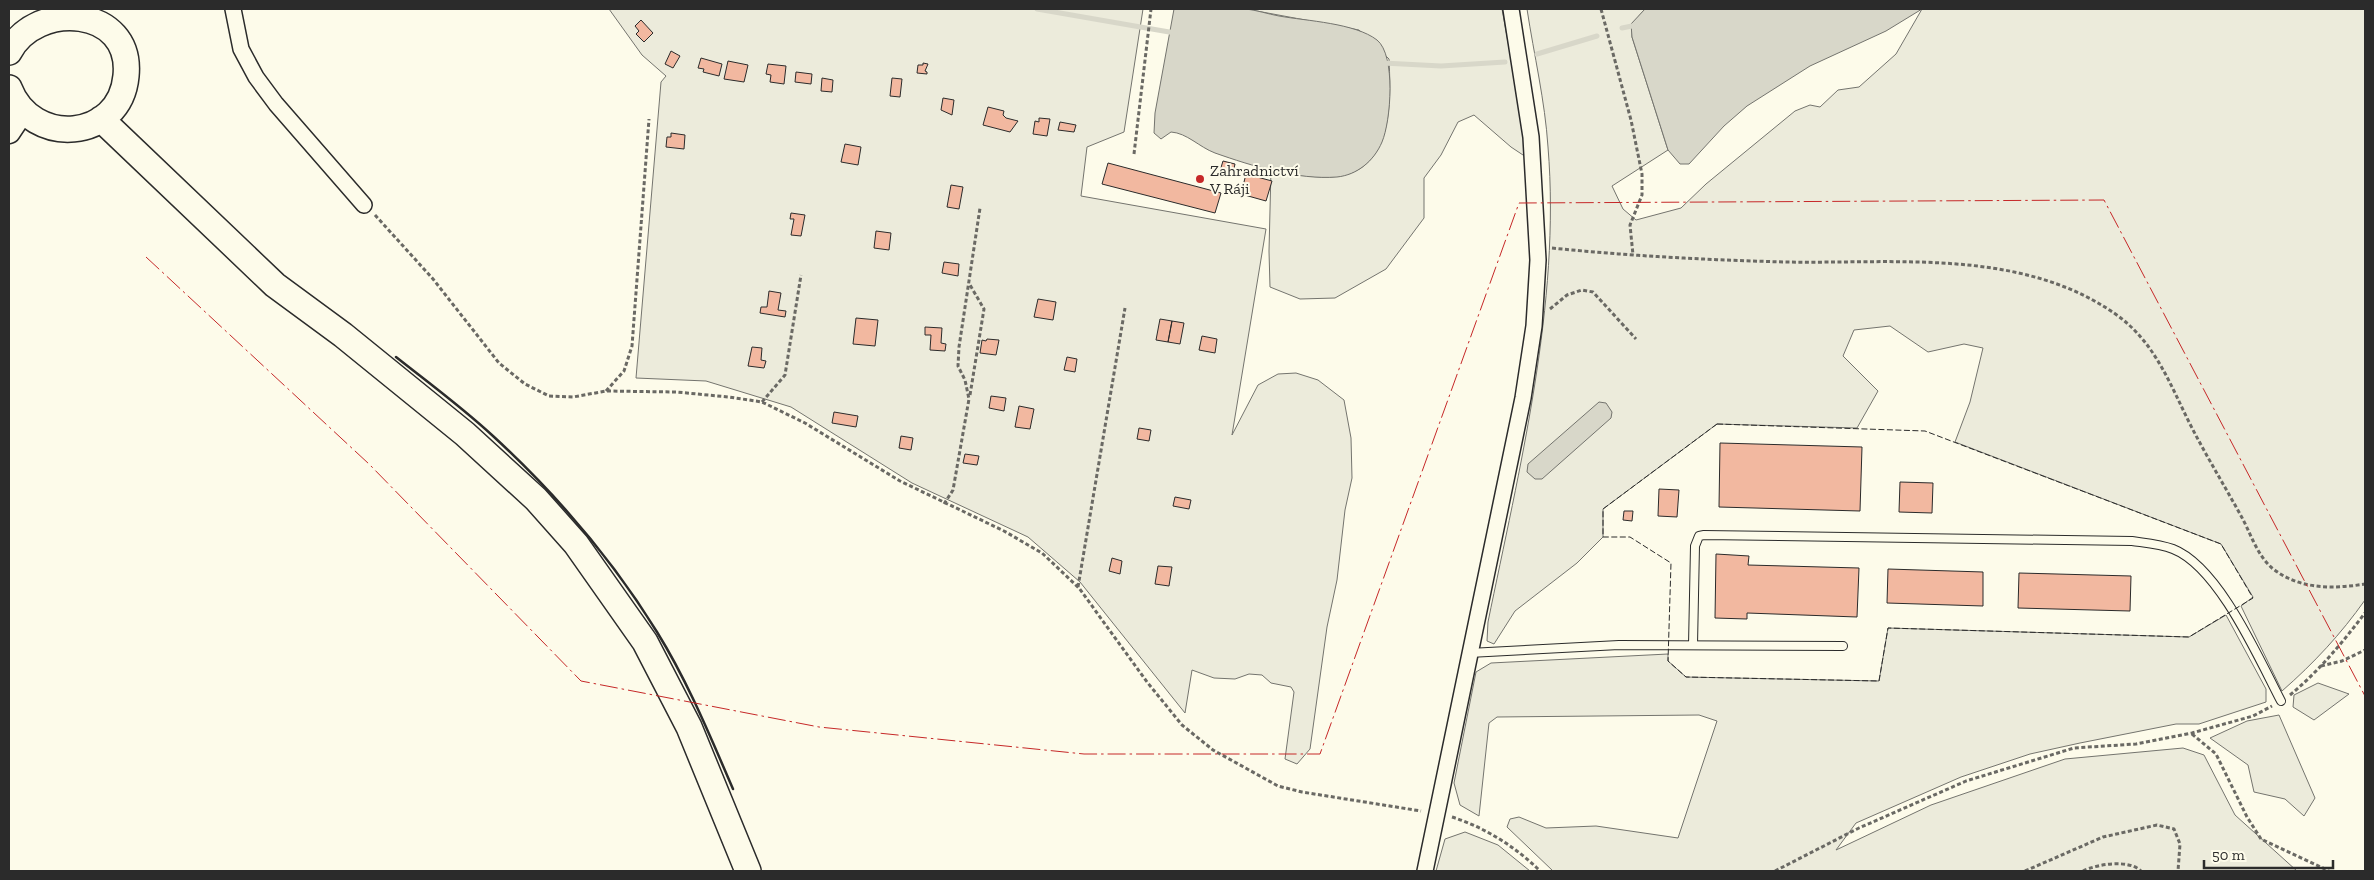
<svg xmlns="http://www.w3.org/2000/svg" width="2374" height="880" viewBox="0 0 2374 880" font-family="'Zilla Slab',serif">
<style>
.green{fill:#ecebdb;stroke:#74746e}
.water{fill:#d8d7c9;stroke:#74746e}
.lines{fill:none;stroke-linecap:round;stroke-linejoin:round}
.stream{stroke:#d8d7c9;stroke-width:5}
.building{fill:#f2b8a0;stroke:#2b2b2b}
.lane-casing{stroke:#2b2b2b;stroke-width:10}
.street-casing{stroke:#2b2b2b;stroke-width:18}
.secondary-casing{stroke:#2b2b2b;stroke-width:25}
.primary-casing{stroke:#2b2b2b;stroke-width:28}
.path{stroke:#6a6964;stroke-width:3;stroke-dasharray:4 2.5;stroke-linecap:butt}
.lane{stroke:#fdfbea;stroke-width:8}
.street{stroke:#fdfbea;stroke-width:15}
.secondary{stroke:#fdfbea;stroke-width:22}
.primary{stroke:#fdfbea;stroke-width:25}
.fence{stroke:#2b2b2b;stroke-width:1;stroke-dasharray:6 2.5;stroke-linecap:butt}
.wall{stroke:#2b2b2b;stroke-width:2.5}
.power{stroke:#c62828;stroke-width:1;stroke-dasharray:18 4 2.5 4;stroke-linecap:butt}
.poi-dot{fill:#c62828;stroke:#fdfbea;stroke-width:2}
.labels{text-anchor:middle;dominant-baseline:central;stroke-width:4;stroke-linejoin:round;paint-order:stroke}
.poi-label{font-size:16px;fill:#2b2b2b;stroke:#fdfbea;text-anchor:start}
</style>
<rect width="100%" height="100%" fill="#fdfbea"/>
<!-- green -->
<path class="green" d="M609 9H1143L1124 132 1087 147 1081 196 1266 229 1232 435 1258 385 1278 374 1296 373 1318 380 1344 400 1351 438 1352 478 1345 510 1337 580 1327 627 1310 749 1297 764 1285 759 1294 692 1291 687 1271 683 1262 675 1249 674 1235 679 1214 678 1192 670 1185 713 1080 582 1028 537 912 483 791 407 706 381 636 378 661 82 666 76 642 55Z
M1246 9H1502L1524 129 1526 157 1511 147 1474 115 1458 122 1441 155 1424 178V218L1386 269 1335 298 1300 299 1270 287 1269 251 1271 169C1293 173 1318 180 1340 176 1393 167 1391 101 1389 59L1359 30Z
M1527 9H1645L1632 24V37L1668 150 1612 186 1623 209 1636 220 1681 208 1706 184 1795 111 1810 105 1820 107 1838 90 1859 87 1896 54 1922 9H2365V600C2341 634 2314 663 2282 691L2241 606 2253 597 2221 544 1955 442 1970 402 1983 348 1964 344 1928 352 1890 326 1854 330 1843 356 1878 391 1857 428 1717 424 1603 509V537L1577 563 1515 611 1494 644 1487 641 1488 622C1519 470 1561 303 1548 147 1545 101 1534 55 1527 9Z
M2226 615 2266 689V702L2199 724H2176L2080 743 2030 754 1961 777 1856 823 1836 850 1931 805 2065 759 2183 748 2204 755 2235 815 2297 871H1553L1507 827 1510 819 1519 817 1546 828 1596 826 1678 838 1717 721 1699 715 1497 717 1489 723 1479 816 1460 805 1454 783 1476 672 1491 663 1668 654V661L1686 677 1879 681 1888 628 2189 637Z
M2318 683 2349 694 2314 720 2293 707 2294 695Z
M2279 715 2315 798 2304 816 2285 799 2254 792 2248 765 2210 738 2247 721Z
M1465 832 1498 845 1530 871H1436L1445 839Z"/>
<!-- water -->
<path class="water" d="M1174 9C1197 9 1222 7 1246 9 1256 10 1268 14 1279 16 1307 21 1355 23 1377 40 1396 55 1391 121 1382 142 1374 161 1357 175 1337 177 1297 180 1252 166 1215 153 1199 147 1187 133 1171 132L1161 139 1154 133 1155 113Z
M1645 9H1922L1886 31 1810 66 1747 106 1724 126 1689 164H1680L1668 150 1632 37 1631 24Z
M1599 402 1606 403 1612 412 1611 418 1542 479H1535L1527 472 1528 464Z"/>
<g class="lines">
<!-- stream -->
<path class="stream" d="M1037 9 1175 33
M1622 28 1637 25
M1537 54 1597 36
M1383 63 1441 66 1505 62"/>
</g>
<!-- building -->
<path class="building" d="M641 20 653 33 644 42 636 34 639 31 635 26Z
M671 51 680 56 673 68 665 64Z
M701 58 722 64 719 76 703 72 704 69 698 68Z
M728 61 748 65 744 82 724 79Z
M923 63 928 64 925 71 927 72V74L917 73 918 65H923Z
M768 64 786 66 784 84 770 82 771 75 766 74Z
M796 72 812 74 811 84 795 82Z
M822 78 833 80 832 92 821 91Z
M892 78 902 79 900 97 890 96Z
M943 98 954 100 952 115 941 110Z
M988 107 1004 111 1003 115 1006 118 1018 121 1010 132 983 125Z
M1039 118 1050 119 1047 136 1033 134 1035 121 1039 122Z
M1060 122 1076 125 1074 132 1058 130Z
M671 133 685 135 684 149 666 147 667 137H671Z
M845 144 861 147 858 165 841 162Z
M1223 161 1235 164 1232 177 1219 174Z
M1108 163 1221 193 1215 213 1102 184Z
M1246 174 1272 181 1266 201 1241 194Z
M951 185 963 187 959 209 947 207Z
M791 213 805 215 801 236 791 235 794 219H790Z
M876 231 891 233 889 250 874 248Z
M944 262 959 264 958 276 942 273Z
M769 291 781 293 778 310 786 311 785 317 760 313 761 307H767Z
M1038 299 1056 302 1053 320 1034 317Z
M856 318 878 320 875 346 853 344Z
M1160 319 1172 321 1168 342 1156 340Z
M1172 321 1184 323 1180 344 1168 342Z
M925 327 942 328 941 343 946 344 945 351 930 350 931 335H925Z
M1202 336 1217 339 1215 353 1199 350Z
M987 339 999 340 996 355 980 353 982 340 986 341Z
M752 347 762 348 761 360 766 361 764 368 748 366Z
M1067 357 1077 359 1075 372 1064 370Z
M991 396 1006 398 1004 411 989 408Z
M1019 406 1034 409 1030 429 1015 427Z
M834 412 858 416 856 427 832 423Z
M1139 428 1151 430 1149 441 1137 439Z
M901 436 913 438 911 450 899 448Z
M1720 443 1862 447 1860 511 1719 507Z
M965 454 979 456 977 465 963 463Z
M1900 482 1933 483 1932 513 1899 512Z
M1659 489 1679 490 1677 517 1658 516Z
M1175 497 1191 500 1189 509 1173 506Z
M1624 511H1633L1632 521 1623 520Z
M1716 554 1749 556 1748 565 1859 568 1857 617 1747 613V619L1715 618Z
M1112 558 1122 561 1120 574 1109 571Z
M1158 566 1172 567 1169 586 1155 584Z
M1888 569 1983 572V606L1887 603Z
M2019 573 2131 576 2130 611 2018 608Z"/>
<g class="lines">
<defs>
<path id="lane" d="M1693 645 1695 546 1699 536 1704 535 2132 541C2146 543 2160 544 2173 549 2219 567 2259 659 2281 701
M1469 653 1619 645 1843 646"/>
<path id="street" d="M233 9 241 49 256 77 276 104 364 205
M1425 871 1523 398 1534 326 1538 260 1531 137 1511 9"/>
<path id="secondary" d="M9 132 23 111"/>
<path id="primary" d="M9 52C36 0 133 6 126 76 120 141 32 148 9 88
M101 119 275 285 343 335 465 434 536 499 576 544 645 642 689 727 748 871"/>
</defs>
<!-- lane casing -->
<use href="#lane" class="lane-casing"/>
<!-- street casing -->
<use href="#street" class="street-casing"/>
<!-- secondary casing -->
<use href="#secondary" class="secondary-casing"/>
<!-- primary casing -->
<use href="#primary" class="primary-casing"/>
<!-- path -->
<path class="path" d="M1601 9 1631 120 1642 174V195L1630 225 1633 255
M1134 154 1151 9
M375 215 433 279 499 363 525 384 549 396 573 397 606 391 676 392 729 397 762 402 805 423 900 481 1004 531 1042 553 1079 588 1147 682 1182 725 1213 750 1278 786 1302 792 1421 811
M1552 248C1630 256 1708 260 1786 262 1895 264 2019 248 2114 313 2156 342 2170 385 2192 428 2207 457 2224 485 2240 514 2250 531 2256 554 2272 568 2299 590 2334 589 2365 584
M1550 309 1567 295 1582 290 1593 292 1636 339
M606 391 624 371 632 346 649 119
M970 395 984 309 970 285
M762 402 785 375 801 275
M944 504 953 490 969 399 965 380 958 366 959 347 980 208
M1078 587 1125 308
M2321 666 2342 661 2365 650
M2290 695C2319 671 2342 643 2365 613
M2192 734 2216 754 2247 817 2261 839 2329 871
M1452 817C1484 827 1516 847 1540 871
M1775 871 1859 828 1966 781 2074 748 2136 744 2192 733 2253 716 2272 706
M2025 871 2103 837 2157 825 2174 829 2180 844 2178 871
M2083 871C2097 864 2129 859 2141 871"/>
<!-- lane -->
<use href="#lane" class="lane"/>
<!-- street -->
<use href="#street" class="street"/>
<!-- secondary -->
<use href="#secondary" class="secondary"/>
<!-- primary -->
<use href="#primary" class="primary"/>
<!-- fence -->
<path class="fence" d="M1717 424 1925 431 2221 544 2253 598 2189 637 1888 628 1879 681 1686 677 1668 661 1671 563 1630 537H1603V509Z"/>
<!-- wall -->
<path class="wall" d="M396 357C429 383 463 408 493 436 556 494 612 559 657 632 688 682 710 736 733 789"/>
<!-- power -->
<path class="power" d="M146 257 369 464 581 681 819 727 1084 754H1320L1519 203 2104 200 2365 696"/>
</g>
<!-- markers -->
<circle class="poi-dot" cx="1200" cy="179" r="5"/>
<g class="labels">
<!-- poi labels -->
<g class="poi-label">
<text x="1210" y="170">Zahradnictví<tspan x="1210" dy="18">V Ráji</tspan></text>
</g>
</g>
<!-- border -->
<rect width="2374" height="880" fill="none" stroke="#2b2b2b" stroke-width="20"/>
<!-- scale -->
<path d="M2204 860v8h129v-8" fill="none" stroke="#2b2b2b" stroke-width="2.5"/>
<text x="2212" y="860" font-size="15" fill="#2b2b2b" stroke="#fdfbea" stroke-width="4" paint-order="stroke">50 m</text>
</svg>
